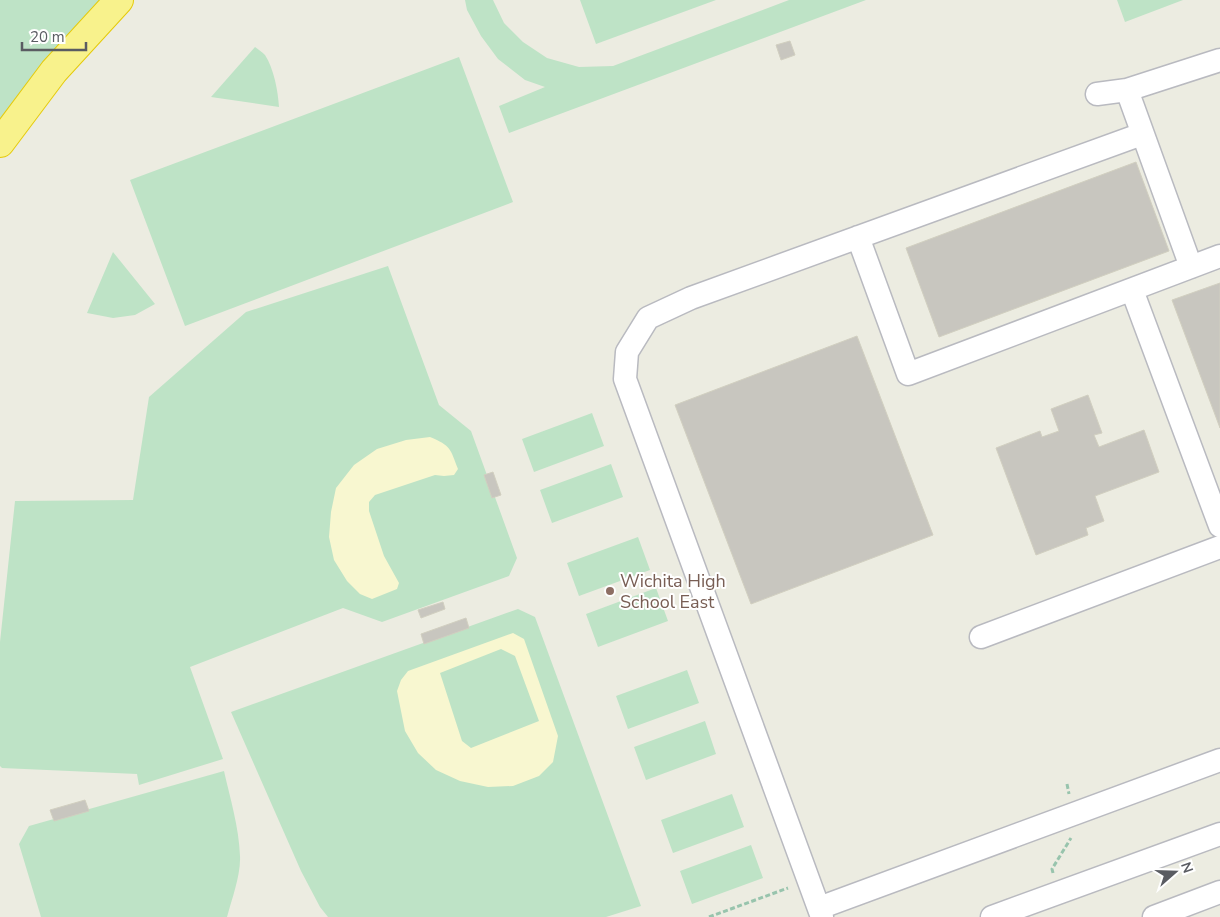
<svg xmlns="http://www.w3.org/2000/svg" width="1220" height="917" viewBox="0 0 1220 917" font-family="'Nunito Sans',sans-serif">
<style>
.green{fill:#bee3c6}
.sand{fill:#f8f7d0;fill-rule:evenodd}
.building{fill:#c8c6bf;stroke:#d1cfc0}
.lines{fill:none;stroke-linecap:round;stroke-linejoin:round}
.minor-casing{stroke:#b9bac0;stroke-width:25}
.highway-casing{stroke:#e5ca09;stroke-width:30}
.path{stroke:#98c4ad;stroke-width:3;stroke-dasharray:5 2.5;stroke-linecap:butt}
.minor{stroke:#fff;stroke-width:22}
.highway{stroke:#f8f28c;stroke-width:28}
.education-dot{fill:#8d6e63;stroke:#fff;stroke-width:2}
.labels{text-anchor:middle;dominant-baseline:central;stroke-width:4;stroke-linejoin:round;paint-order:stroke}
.education-label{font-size:18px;fill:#785e54;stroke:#fff;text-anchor:start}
</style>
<rect width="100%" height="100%" fill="#ecece1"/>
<!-- green -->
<path class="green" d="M0 0H100L37 70 0 122Z
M465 0H493L504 23 523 42 547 58 579 67 613 66 789 0H866L509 133 499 106 545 87 525 80 498 59 481 36 467 10Z
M580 0H716L596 44Z
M1117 0H1183L1125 22Z
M255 47C258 49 262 52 265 55 274 69 278 91 279 107L211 97Z
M459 57 513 202 185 326 130 180Z
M113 252 155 304 135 315 113 318 87 313Z
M388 266 439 405 471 431 517 558 509 576 382 622 343 608 190 667 223 759 139 785 137 774 2 768 0 766V642L15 501 133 500 149 397 246 312Z
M592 413 604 446 534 472 522 439Z
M611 464 623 497 552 523 540 490Z
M638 537 650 570 579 596 567 563Z
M656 588 668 621 598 647 586 614Z
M518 609 535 617 641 906 606 917H328L320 907 301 871 231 712Z
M687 670 699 703 628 729 616 696Z
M705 721 716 754 646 780 634 747Z
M224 771C230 798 239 827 240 856 241 874 232 899 227 917H41L19 844 29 826Z
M732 794 744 827 673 853 661 820Z
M751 845 763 878 692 904 680 871Z"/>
<!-- sand -->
<path class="sand" d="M430 437C451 446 450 448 458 469L454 475 444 476 435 475 375 495 369 502V511L384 556 399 583 397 589 372 599 360 594 347 581 334 560 329 537 331 512 336 488 354 465 377 449 406 440Z
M513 633 524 639 558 736 553 762 539 776 513 786 488 787 460 781 436 770 418 753 405 731 397 691 401 680 408 671ZM501 649 515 656 539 721 471 748 462 741 440 673Z"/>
<!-- building -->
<path class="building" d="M790 41 795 55 781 60 776 45Z
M1136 162 1169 251 939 337 906 248Z
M1220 283V428L1172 300Z
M857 336 933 535 751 604 675 405Z
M1088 395 1102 433 1094 435 1099 447 1144 430 1159 472 1095 496 1104 521 1086 528 1088 535 1036 555 996 448 1040 431 1042 437 1059 431 1051 409Z
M493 472 501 495 492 498 484 475Z
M443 602 445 609 421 618 418 610Z
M466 618 469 628 424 644 421 634Z
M85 800 89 811 54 821 50 810Z"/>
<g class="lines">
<defs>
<path id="minor" d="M1127 90 1191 267
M1097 94 1127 90 1220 60
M858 237 908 374 1220 256
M1132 290 1220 526
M981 637 1220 547
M819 908 1220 760
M822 917 625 379 627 352 648 318 691 298 1142 134
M992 917 1220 834
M1154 917 1220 892"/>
<path id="highway" d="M0 143 54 71 119 0"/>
</defs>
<!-- minor casing -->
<use href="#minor" class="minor-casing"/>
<!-- highway casing -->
<use href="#highway" class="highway-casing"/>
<!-- path -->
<path class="path" d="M1067 784 1069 794
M1053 873 1052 869 1071 838
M709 917 788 888"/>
<!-- minor -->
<use href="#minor" class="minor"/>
<!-- highway -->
<use href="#highway" class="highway"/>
</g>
<!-- markers -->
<circle class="education-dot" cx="610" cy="591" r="5"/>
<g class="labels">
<!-- education labels -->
<g class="education-label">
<text x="620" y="581">Wichita High<tspan x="620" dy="21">School East</tspan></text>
</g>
</g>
<!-- north arrow -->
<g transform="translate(1175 872) rotate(70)" stroke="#ffffff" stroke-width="4" paint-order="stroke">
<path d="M0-4L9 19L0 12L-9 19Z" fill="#5a5c62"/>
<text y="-8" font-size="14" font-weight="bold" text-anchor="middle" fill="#5a5c62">N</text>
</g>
<!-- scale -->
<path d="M22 42v8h64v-8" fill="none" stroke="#5a5c62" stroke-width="2.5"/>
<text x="30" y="42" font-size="15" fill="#5a5c62" stroke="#ffffff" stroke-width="4" paint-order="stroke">20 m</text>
</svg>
